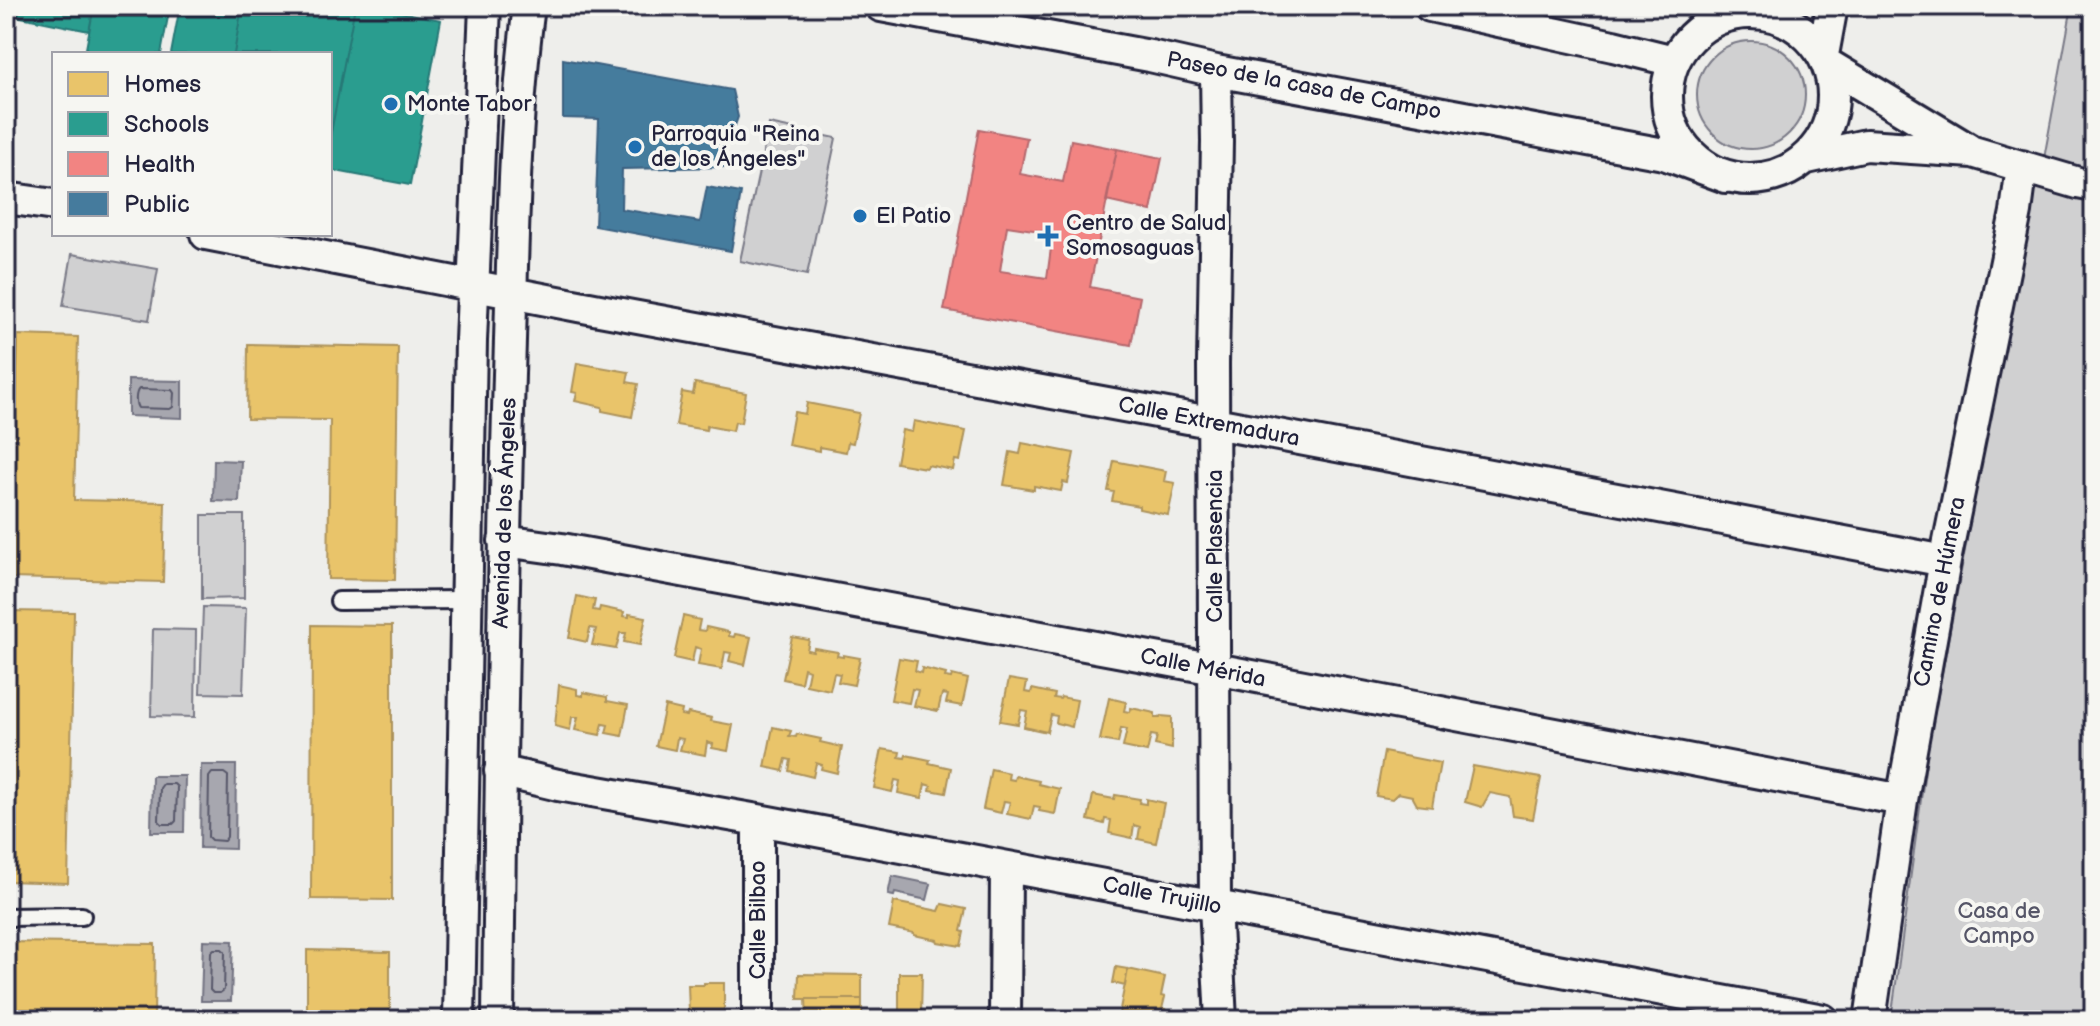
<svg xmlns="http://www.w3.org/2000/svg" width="2100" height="1026" viewBox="0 0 2100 1026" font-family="'Balsamiq Sans',sans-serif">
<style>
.green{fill:#d0d0d1;stroke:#797986;stroke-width:2}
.water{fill:#a7a7af;stroke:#727281;stroke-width:2}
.homes{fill:#e9c46a;stroke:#ad935c;stroke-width:2}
.schools{fill:#2a9d8f;stroke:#287876;stroke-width:2}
.health{fill:#f28482;stroke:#b4676d;stroke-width:2;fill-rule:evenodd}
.public{fill:#457b9d;stroke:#3a6080;stroke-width:2}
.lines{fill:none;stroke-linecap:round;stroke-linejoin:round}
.shore{stroke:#575769;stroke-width:2}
.lane-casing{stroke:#22223b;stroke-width:22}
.street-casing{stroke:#22223b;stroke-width:36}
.lane{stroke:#f6f6f2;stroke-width:16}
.street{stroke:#f6f6f2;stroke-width:30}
.poi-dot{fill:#1f6fb2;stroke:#f6f6f2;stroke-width:3}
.labels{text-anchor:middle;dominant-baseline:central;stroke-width:8;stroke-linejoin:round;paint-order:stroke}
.street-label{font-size:22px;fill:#22223b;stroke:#f6f6f2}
.poi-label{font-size:22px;fill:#22223b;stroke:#f6f6f2;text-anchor:start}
.park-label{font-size:22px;fill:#565668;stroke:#f6f6f2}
</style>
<rect width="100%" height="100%" fill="#eeeeeb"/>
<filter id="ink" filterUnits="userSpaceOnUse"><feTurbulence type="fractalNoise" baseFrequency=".0125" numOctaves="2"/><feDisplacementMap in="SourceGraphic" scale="16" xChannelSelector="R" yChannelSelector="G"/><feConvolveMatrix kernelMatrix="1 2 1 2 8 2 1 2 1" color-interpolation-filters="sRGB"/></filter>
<g filter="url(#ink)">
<!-- green -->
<path class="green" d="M2072 6H2094V1020H1891L1928 748 2002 351 2024 239 2037 178 2045 153Z
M1697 95a54 54 0 1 1 108 0a54 54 0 1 1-108 0Z
M769 124 836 138 807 275 740 261Z
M72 254 158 269 149 320 63 306Z
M202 515H244V598L202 599Z
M203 607 246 608 243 694 200 693Z
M153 629 196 630 195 717 151 716Z"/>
<!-- water -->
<path class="water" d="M128 380 182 381V418L128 416Z
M214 460 241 461 239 502 213 501Z
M201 765H236L235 849 200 848Z
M152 776H185L184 832H151Z
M892 876 931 884 927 900 895 893 894 896 888 895Z
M203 940 233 941 231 1001H201Z"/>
<!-- homes -->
<path class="homes" d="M18 335 78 337 74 500 165 502 163 582 11 578Z
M248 344 398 347 395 580 328 579 330 420 247 419Z
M577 363 629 372 627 382 638 384 632 417 602 411V407L575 401 577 393 572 392Z
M695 383 746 393 741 423 735 422 733 431 707 426 706 430 676 425 682 392 693 394Z
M807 403 859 413 853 443 848 442 846 452 819 447V451L788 445 794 412 805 414Z
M914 421 966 431 960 461 955 460 953 470 927 465 926 468 896 463 902 430 912 432Z
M1022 443 1074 453 1068 483 1063 482 1061 491 1034 486V490L1004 485 1010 452 1020 454Z
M1114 461 1166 471 1164 481 1175 483 1168 515 1139 509V506L1112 501 1114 492 1108 491Z
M577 596 595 600 593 610 599 611 600 607 624 612 623 616 629 617V614L646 617 640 645 624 642 626 633H620L616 649 592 645 596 629 590 628 587 642 569 638Z
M9 611 74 612 68 883 6 881V720Z
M683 616 700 620 698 630 705 631 706 627 729 632V636L734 637 735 634 751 637 745 665 729 661 731 653 725 652 722 669 698 665 701 649 695 647 692 662 674 658Z
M312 625 392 626V900L311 899Z
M792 637 809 640 807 650 813 651 814 648 838 652 837 656 843 657V655L860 658 854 685 838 682 840 674 834 673 830 690 806 685 809 670 804 668 801 683 783 679Z
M899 658 917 661 915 671 921 673 922 668 946 674 945 677 951 678 952 675 968 679 962 706 946 703 948 695 942 694 938 711 914 706 918 690 912 689 909 703 891 700Z
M1009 679 1027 682 1025 692 1031 693 1032 689 1055 694 1054 698 1060 699 1061 697 1077 700 1072 727 1056 723 1057 716 1051 715 1047 732 1024 727 1027 711 1021 710 1018 724 1000 721Z
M559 685 577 689V695L583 696V692L607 697V701L628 705 622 736 606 733 608 725 603 724 600 735 575 730 578 717H572L570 730 555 726Z
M1109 698 1126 702 1124 711 1130 712 1131 708 1155 713V718H1160L1161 716 1172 717V749L1155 745 1157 736 1151 735 1147 752 1123 747 1127 729 1121 728 1118 743 1100 740Z
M665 706 682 710 681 715 687 716 688 713 712 718 711 721 733 725 728 751 712 748 713 744 707 742 705 755 680 750 683 739 677 738 675 750 656 746Z
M773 727 791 731 789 736 796 737 797 734 821 739 820 742 842 747 837 773 821 769 822 765 816 763 813 777 789 771 791 760 786 759 783 771 765 767Z
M882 749 900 752 899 757 905 758 906 755 930 760 929 763 951 768 946 793 930 790 931 786 925 784 922 798 898 793 900 781 895 780 892 792 874 788Z
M1384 752 1440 763 1432 807 1417 805 1412 796 1398 793 1392 799 1376 796Z
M1473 766 1541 778 1533 819 1513 816 1510 797 1490 793 1482 807 1465 802Z
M991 769 1009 773 1008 779 1014 780 1015 776 1039 781 1038 784 1060 789 1055 814 1039 811 1040 807 1034 806 1031 819 1007 814 1010 802 1004 801 1001 813 983 809Z
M1093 795 1114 799 1115 795 1140 799 1139 803 1146 804V799L1164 803 1156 843 1138 839 1140 827 1134 825 1132 838 1109 833 1111 820 1105 819 1104 824 1088 820Z
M894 902 939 911 942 904 966 909 961 931 964 932 961 946 938 942 937 940 914 935V933L889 928Z
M6 942 155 944 154 1020H84V1018L6 1017Z
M307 950 390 952V1020H307Z
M1116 967 1128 969 1125 986 1113 983Z
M1128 969 1165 977 1161 996 1165 997 1162 1009H1165L1163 1020 1118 1019Z
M899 973H922L921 1018 985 1020H899Z
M799 974 862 975V999H798Z
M704 983H724V1012H689L688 985H704Z
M806 999H862V1020H807Z"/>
<!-- schools -->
<path class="schools" d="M6 6H94L89 31 6 14Z
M94 6H170L161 54H85Z
M180 6H242L234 54H171Z
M242 6H355L330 138V54H234Z
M355 6H370L441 20 410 185 330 170V138Z"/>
<!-- health -->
<path class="health" d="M979 129 1027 138 1020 174 1063 182 1071 140 1117 149 1090 287 1140 297 1131 345 944 310ZM1007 226 1053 233 1047 278 1000 271Z
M1117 149 1162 158 1151 211 1106 201Z"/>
<!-- public -->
<path class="public" d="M563 59 732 90 738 117 732 134 724 144V167L622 169 621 209 700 222 707 187 741 193 731 251 595 226 599 119 563 118Z"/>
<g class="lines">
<!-- shore -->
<path class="shore" d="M139 389 172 390 174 393 173 407 170 409 138 408C135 404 135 393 139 389Z
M212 773H224L228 776 227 837 224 841 211 840 208 837 209 777Z
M163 784H174L177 787 176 821 173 824H162L159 821 160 788Z
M214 949H222L225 952 224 990 220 993H213L210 990 211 952Z"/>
<defs>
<path id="lane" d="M339 601 466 600
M6 917 82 916"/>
<path id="street" d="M881 6 1150 56 1216 71 1664 154 1726 177
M1430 6 1613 46 1674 61
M1667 96a83 83 0 1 1 166 0a83 83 0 1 1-166 0Z
M1823 55 1832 6
M1827 64 1968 149
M1216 71 1217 142 1213 363 1215 906 1221 1020
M1807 158 1866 145 1973 152 2078 183 2094 186
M6 198 54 205
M206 234 594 309 1151 411 1945 561
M504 541 562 549 1215 669 1902 800
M500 771 558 785 758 820 1823 1020
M459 1020 471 341 485 6
M498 1020C500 804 503 589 509 374 513 251 513 128 529 6
M758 1020V820
M1005 1020 1006 867
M1870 1020 1902 800 1945 561 2016 212 2022 166"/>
</defs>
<!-- lane casing -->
<use href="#lane" class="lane-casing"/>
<!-- street casing -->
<use href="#street" class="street-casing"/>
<!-- lane -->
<use href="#lane" class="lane"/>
<!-- street -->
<use href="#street" class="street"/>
</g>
</g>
<!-- markers -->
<g class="poi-dot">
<circle cx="391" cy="104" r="8"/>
<circle cx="635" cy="147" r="8"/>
<circle cx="860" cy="216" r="8"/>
<path d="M1044 224h8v8h8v8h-8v8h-8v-8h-8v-8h8z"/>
</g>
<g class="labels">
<!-- street labels -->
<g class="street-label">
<text transform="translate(1304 86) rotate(11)">Paseo de la casa de Campo</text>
<text transform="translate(1209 422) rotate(11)">Calle Extremadura</text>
<text transform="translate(505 513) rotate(-88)">Avenida de los Ángeles</text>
<text transform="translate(1215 546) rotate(-90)">Calle Plasencia</text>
<text transform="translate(1940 592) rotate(-79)">Camino de Húmera</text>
<text transform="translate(1203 668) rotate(11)">Calle Mérida</text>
<text transform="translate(1162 896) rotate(11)">Calle Trujillo</text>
<text transform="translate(758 920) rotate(-90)">Calle Bilbao</text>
</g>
<!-- poi labels -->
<g class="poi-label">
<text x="407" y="104">Monte Tabor</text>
<text x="651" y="134">Parroquia "Reina<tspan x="651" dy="25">de los Ángeles"</tspan></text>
<text x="876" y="216">El Patio</text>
<text x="1066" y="223">Centro de Salud<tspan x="1066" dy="25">Somosaguas</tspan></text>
</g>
<!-- park labels -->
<g class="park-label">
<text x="1999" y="911">Casa de<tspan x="1999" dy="25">Campo</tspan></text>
</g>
</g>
<!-- margin -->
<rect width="2100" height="1026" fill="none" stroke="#f6f6f2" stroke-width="32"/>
<rect x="16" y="16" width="2068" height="994" fill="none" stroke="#22223b" stroke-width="3" filter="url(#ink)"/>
<!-- legend -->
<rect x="52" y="52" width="280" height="184" fill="#f6f6f2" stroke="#a1a1a9" stroke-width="2"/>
<rect x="68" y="72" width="40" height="24" fill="#e9c46a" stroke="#a1a1a9" stroke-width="2"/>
<text x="124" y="92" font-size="24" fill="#22223b">Homes</text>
<rect x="68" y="112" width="40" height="24" fill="#2a9d8f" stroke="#a1a1a9" stroke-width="2"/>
<text x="124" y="132" font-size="24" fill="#22223b">Schools</text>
<rect x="68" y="152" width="40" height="24" fill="#f28482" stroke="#a1a1a9" stroke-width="2"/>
<text x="124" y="172" font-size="24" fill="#22223b">Health</text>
<rect x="68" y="192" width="40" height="24" fill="#457b9d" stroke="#a1a1a9" stroke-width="2"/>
<text x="124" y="212" font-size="24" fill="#22223b">Public</text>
</svg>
